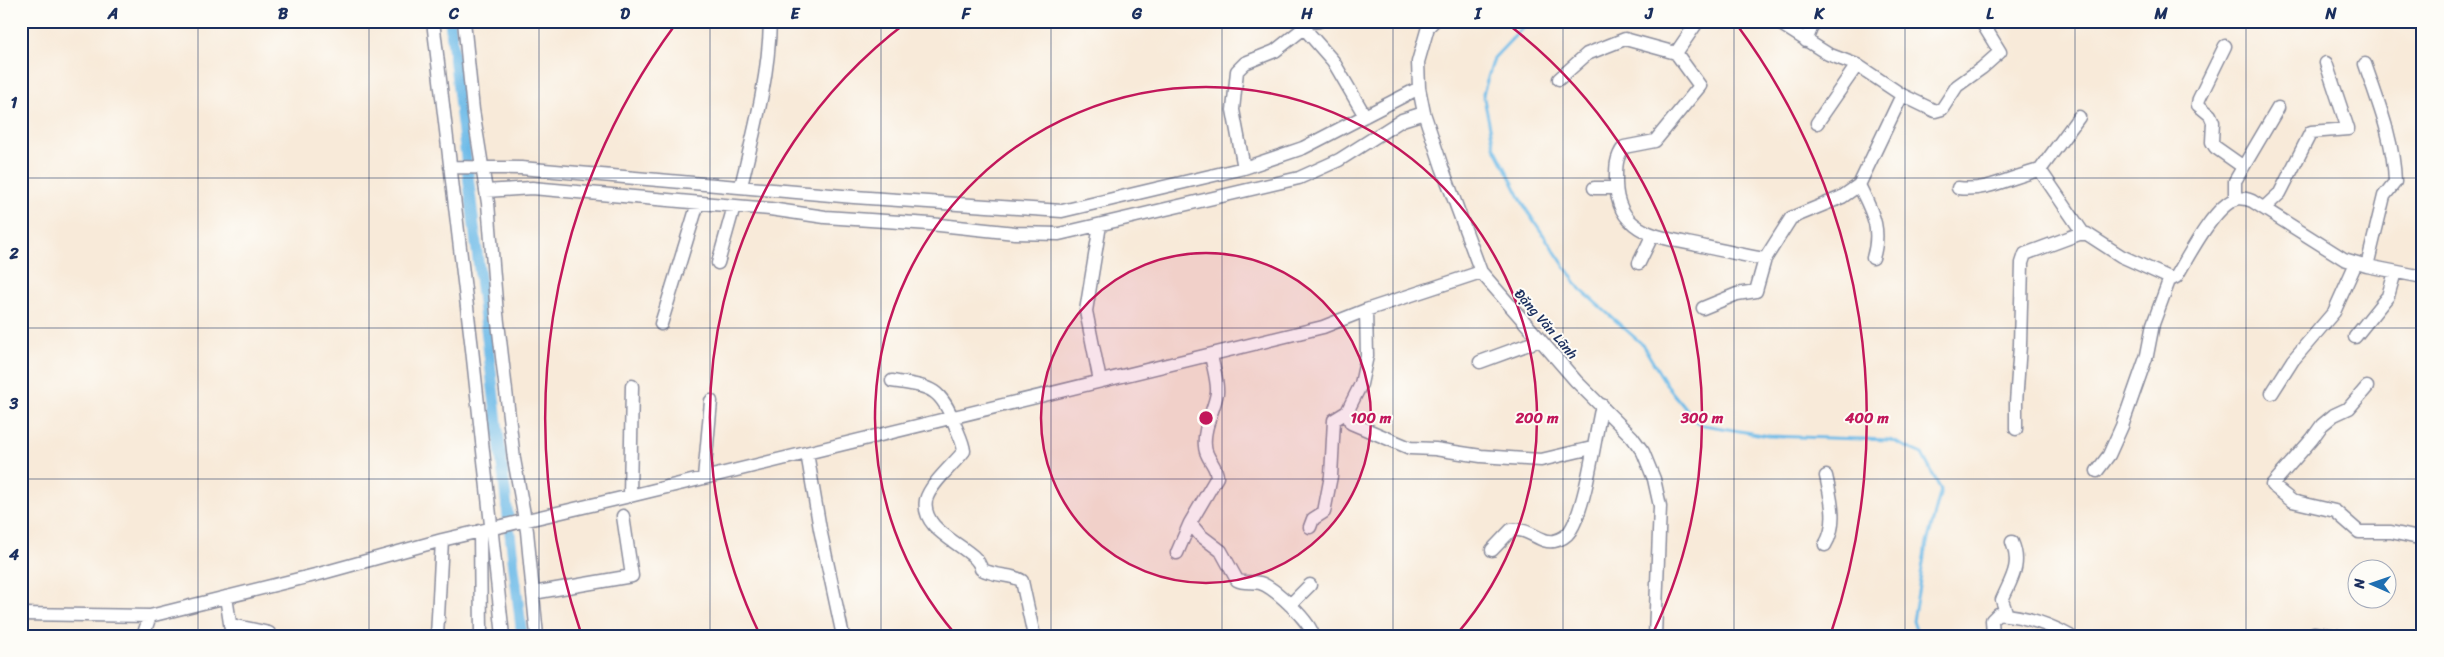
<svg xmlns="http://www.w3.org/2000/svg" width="2444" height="657" viewBox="0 0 2444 657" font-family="Sriracha,sans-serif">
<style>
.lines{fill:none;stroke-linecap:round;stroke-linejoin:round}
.stream{stroke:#6ebbe8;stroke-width:3}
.canal{stroke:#6ebbe8;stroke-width:11}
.street-casing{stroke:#8a8c9c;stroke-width:15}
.street{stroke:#fff;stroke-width:12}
.grid{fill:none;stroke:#1b2f5e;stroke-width:1;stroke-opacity:0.55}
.ring{fill:none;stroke:#c2185b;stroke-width:2.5}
.labels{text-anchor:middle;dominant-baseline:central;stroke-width:4;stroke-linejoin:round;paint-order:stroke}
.street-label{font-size:14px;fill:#1b2f5e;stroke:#fdfcf7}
.centre{fill:#c2185b;stroke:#fdfcf7;stroke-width:2.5}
.ring-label{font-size:15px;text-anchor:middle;font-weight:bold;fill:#c2185b;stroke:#fdfcf7;stroke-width:4;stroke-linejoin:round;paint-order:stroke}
.neatline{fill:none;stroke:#1b2f5e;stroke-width:2}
.grid-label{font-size:16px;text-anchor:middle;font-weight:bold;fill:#1b2f5e}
</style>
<rect width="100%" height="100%" fill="#fdfcf7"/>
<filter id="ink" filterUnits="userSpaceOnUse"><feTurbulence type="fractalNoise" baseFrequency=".02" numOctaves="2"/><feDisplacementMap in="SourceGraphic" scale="10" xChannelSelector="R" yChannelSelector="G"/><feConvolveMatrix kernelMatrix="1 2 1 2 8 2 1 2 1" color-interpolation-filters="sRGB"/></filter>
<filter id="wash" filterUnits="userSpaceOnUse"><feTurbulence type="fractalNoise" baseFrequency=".0096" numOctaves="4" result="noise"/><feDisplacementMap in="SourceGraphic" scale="20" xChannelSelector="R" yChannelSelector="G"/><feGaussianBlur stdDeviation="1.12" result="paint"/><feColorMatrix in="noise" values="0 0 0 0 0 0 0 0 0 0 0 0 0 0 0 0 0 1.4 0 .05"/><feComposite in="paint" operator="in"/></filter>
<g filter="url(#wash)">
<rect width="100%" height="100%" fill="#f8ead9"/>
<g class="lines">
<!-- stream -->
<path class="stream" d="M1529 21 1494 58 1483 94 1494 146 1526 209 1580 289 1642 344 1668 387 1698 424 1769 436 1890 440 1922 454 1941 490 1925 551 1913 621 1918 636"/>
<!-- canal -->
<path class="canal" d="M450 21 522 636"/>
</g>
</g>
<g filter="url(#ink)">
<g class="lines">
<defs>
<path id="street" d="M433 21 472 349 503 636
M464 21 473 110 488 203 497 314 514 459 527 531 537 636
M1302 21 1304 28 1333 61 1365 116
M1434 21 1428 27 1418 62 1419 88 1424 113 1442 167 1481 272 1576 381 1632 437 1643 452 1654 479 1660 506 1655 636
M1698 21 1676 53 1700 86 1655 141 1624 147C1615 158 1616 170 1616 183 1617 233 1658 237 1697 245 1720 250 1742 255 1765 259
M1776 21 1828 54 1857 65 1902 95 1935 111 1942 109 1957 86 1982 68 2000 52 1981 21
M1303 23 1319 21
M1806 41 1814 21
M2225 46 2199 99 2198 105 2210 115 2213 122 2212 142 2215 147 2242 166
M2365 64C2378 102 2394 141 2395 182L2384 196 2367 266
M1559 79 1587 54 1625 39 1676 53
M2079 117 2040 170 2083 233
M1817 123 1857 65
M450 167 521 168 854 197 1062 211 1244 168 1303 148 1419 88
M1244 168 1233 110 1237 71 1245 63 1275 51 1304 28
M1859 185C1872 212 1882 227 1873 258
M741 186C754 132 769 77 770 21
M1594 188H1616
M1958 188C1988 192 2012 176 2040 170
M486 191 532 188 770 209 825 217 930 224 1015 233 1059 234 1299 178 1339 160 1402 120 1424 113
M2235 199V181L2278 108
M2264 208 2280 193 2311 132 2348 129 2326 63
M718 263 734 206
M1639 263 1652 236
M1703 308 1737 294 1756 291 1765 259 1791 218 1842 197 1859 185 1902 95
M661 324 698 203
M2355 337 2388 296 2395 272
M1211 355C1213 367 1218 381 1217 393 1214 411 1203 427 1205 446 1205 458 1217 465 1217 477L1190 523 1200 535 1221 551 1237 580C1244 584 1252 581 1260 583 1274 587 1311 622 1313 636
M1480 362 1540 340
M892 381C930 387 940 386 955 425 958 433 963 442 964 451 954 464 930 484 926 500 920 535 978 547 981 569 996 577 1013 574 1022 581L1034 636
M1100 381 1086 311 1100 225
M2367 387 2349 408 2334 415 2322 425 2312 439 2272 485 2292 501 2335 511 2359 532H2391L2423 539
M2272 393 2293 360 2334 312 2356 263
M1347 412 1351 423 1410 448 1435 449 1481 456 1541 460 1592 448
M2016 429V403L2020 345 2022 263 2025 254 2079 234H2087L2121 256 2172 279 2176 277C2188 257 2214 206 2236 199 2241 197 2247 199 2252 201L2344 259 2367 266 2423 277
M807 453 820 529 843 636
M2097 471 2109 455 2122 426 2147 355 2153 324 2170 278
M704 478 711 401
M630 496 632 386
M1310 527 1313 519 1324 512 1331 476 1334 420 1347 412 1361 384 1367 356 1366 310
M480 531 481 636
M1825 545C1838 524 1831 499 1826 476
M1492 550 1511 530C1529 527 1540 544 1554 541 1560 540 1567 536 1570 531 1586 507 1595 436 1602 405
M1177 553 1190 523
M533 593 632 576 623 516
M226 597 232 636
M1290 605 1310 585
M21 614 150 616 319 574 442 540 630 496 1323 327 1366 310 1481 272
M2007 615 2002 600C2011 579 2022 565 2012 542
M232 625 269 633
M143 636 150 616
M437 636 442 540
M1993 636 1992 620 1998 614C2024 616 2047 623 2070 636
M2309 636 2314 633 2337 636"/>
</defs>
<!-- street casing -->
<use href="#street" class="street-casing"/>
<!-- street -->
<use href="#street" class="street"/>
</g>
</g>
<!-- grid -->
<path class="grid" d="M198 21V636M369 21V636M539 21V636M710 21V636M881 21V636M1051 21V636M1222 21V636M1393 21V636M1563 21V636M1734 21V636M1905 21V636M2075 21V636M2246 21V636M21 178H2423M21 328H2423M21 479H2423"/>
<!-- distance rings -->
<circle cx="1206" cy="418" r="165" fill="#c2185b" fill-opacity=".12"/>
<g class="ring">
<circle cx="1206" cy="418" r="165"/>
<path d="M956 635A331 331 0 1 1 1456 635"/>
<path d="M760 635A496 496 0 0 1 907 22M1505 22A496 496 0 0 1 1652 635"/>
<path d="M581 633A661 661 0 0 1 675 25M1737 25A661 661 0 0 1 1831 633"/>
</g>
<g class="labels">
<!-- street labels -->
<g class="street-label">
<text transform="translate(1546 324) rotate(49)">Đặng Văn Lãnh</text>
</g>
</g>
<circle cx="1206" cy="418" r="8" class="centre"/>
<g class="ring-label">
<text x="1371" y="423">100 m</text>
<text x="1537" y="423">200 m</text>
<text x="1702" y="423">300 m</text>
<text x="1867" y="423">400 m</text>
</g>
<!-- margin -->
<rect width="2444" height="657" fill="none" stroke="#fdfcf7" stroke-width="55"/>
<!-- north arrow -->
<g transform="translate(2372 584) rotate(272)"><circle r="24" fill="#fdfcf7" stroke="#a3aaba"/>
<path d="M0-4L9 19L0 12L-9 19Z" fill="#1f6fb2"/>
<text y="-8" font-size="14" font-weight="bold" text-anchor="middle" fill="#1b2f5e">N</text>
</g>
<rect x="28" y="28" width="2388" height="602" class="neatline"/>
<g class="grid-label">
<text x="113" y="19">A</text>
<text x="283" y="19">B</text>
<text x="454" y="19">C</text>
<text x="625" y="19">D</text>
<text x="795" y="19">E</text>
<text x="966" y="19">F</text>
<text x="1137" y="19">G</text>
<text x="1307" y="19">H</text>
<text x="1478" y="19">I</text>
<text x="1649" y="19">J</text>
<text x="1819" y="19">K</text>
<text x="1990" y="19">L</text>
<text x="2161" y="19">M</text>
<text x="2331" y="19">N</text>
<text x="14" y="108">1</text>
<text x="14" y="259">2</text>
<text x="14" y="409">3</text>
<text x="14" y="560">4</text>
</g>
</svg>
